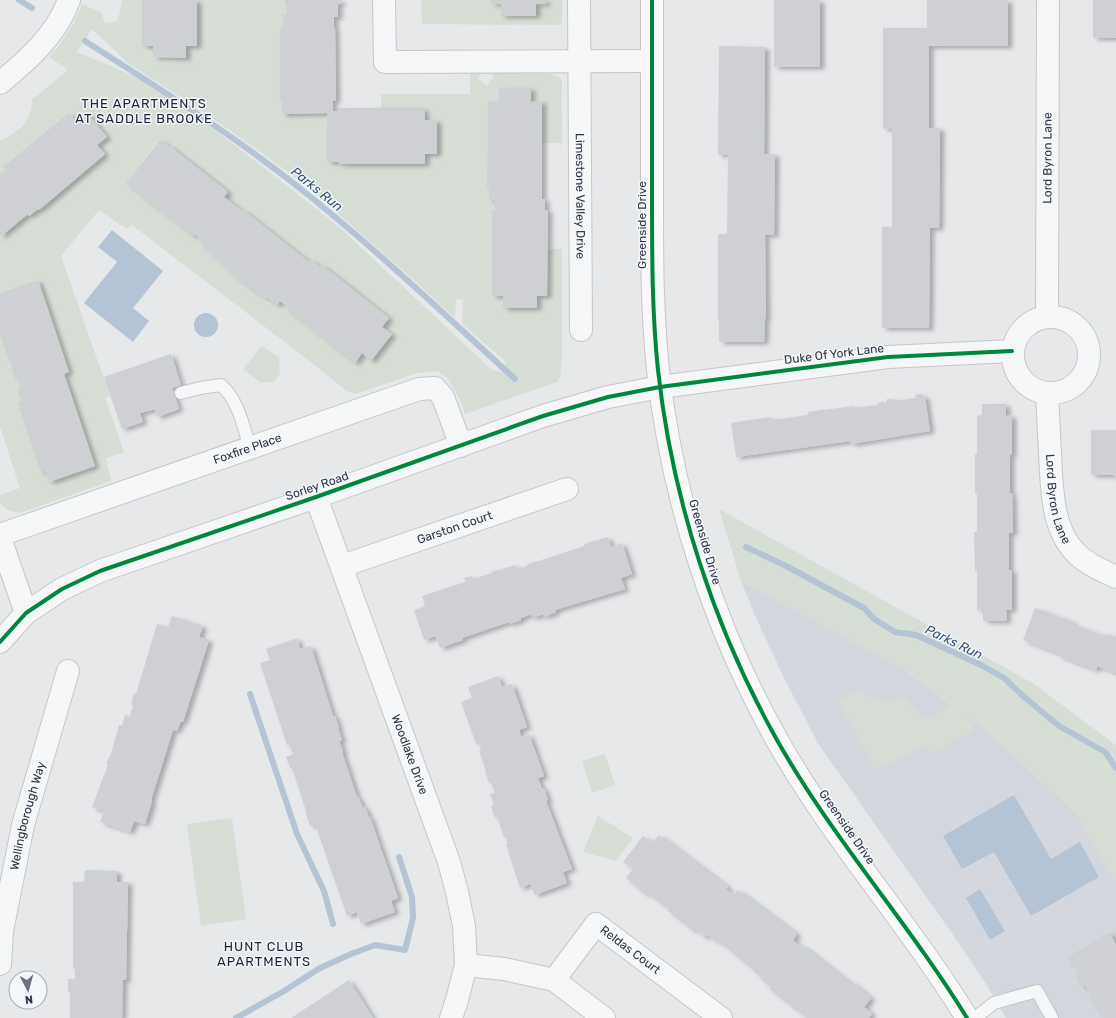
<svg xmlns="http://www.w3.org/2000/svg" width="1116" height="1018" viewBox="0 0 1116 1018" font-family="Rubik,sans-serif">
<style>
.built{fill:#d4d7dd}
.green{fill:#d6ded6;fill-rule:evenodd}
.water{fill:#b4c4d5}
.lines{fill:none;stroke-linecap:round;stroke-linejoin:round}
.stream{stroke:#b4c4d5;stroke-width:6}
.building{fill:#ced0d3;filter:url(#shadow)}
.lane-casing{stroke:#c4c6c8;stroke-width:14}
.street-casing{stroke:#c4c6c8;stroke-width:24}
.secondary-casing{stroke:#c4c6c8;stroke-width:24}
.lane{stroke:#f5f6f7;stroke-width:12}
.street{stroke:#f5f6f7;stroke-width:22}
.secondary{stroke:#f8f8f8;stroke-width:22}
.cycleway-casing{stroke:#f4f6f9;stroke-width:6}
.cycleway{stroke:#00873e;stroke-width:4}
.labels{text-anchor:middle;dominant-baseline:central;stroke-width:3;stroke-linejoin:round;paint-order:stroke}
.street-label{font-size:12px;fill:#2b3445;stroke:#f4f6f9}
.neighbourhood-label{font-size:13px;letter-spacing:1px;fill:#1d2536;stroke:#f4f6f9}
.water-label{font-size:13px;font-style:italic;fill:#34527a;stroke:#f4f6f9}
</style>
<defs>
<filter id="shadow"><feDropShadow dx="4.5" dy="2.5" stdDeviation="2" flood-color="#0004"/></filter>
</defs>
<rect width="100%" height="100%" fill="#e6e8ea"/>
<!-- built -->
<path class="built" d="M741 581 902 668 987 731 1075 812 1116 881V1018H1006L988 987 958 942 819 745 785 680 757 620Z"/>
<!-- green -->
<path class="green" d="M122 0H142V46H153V57L185 58 186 46H197V0H285V4L287 5V15H283V27L280 28V101H282V114L327 113V162H339V164H425V154H437V120H425L424 108H381V94H470V73L483 72 477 78 487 86 494 77 492 75 493 73 551 74 560 78 562 81V143H542V102H531V89L499 88 498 102H488L487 187H489L495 200V210H492V296H503V308H537V296H547V249H562V360L560 377 557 382 465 414 460 400 448 378 437 371 417 373 355 394 347 391 303 356 132 225 127 229 99 210 61 256 110 396 105 398 124 452 106 458 111 481 20 513C11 512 6 509 0 503V495L20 488 0 427V334L15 378H17L20 388 17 389 21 401 17 403 41 471 45 470 49 482 95 466 64 374 69 372 38 281 0 293V237L28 214 29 216 38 209H39L105 155 97 145 107 137 86 112 76 121 0 174V141C18 132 32 122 32 100L68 70 49 57 53 51 57 49 74 23 82 4 102 13 104 22 109 23 117 21 120 12ZM92 29 129 64 205 113 280 166 318 196 415 281 455 318 456 299 463 300 462 324 505 361 507 373 492 370 339 227 281 181 206 123 137 78 116 68 77 52ZM159 140 169 147 170 146 224 197 242 211 243 210 309 262 311 260 389 318 382 327 392 334 371 360 362 353 355 362 280 301 277 305 267 297 265 298 240 279 200 245 203 241 126 183Z
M421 0H491L536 15V4H546V0H562V25L422 24Z
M262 346 279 357 280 373 275 381 261 383 243 369Z
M719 509 1034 684 1116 745V881L1075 812 987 731 966 716 975 729 931 754 924 746 876 770 838 701 859 690 883 703 903 697 923 718 932 717 951 704 902 668 741 581Z
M605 754 615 785 592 793 582 761Z
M598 816 633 838 616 861 583 852Z
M232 818 246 919 201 926 187 824Z"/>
<!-- water -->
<path class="water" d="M112 230 163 271 133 308 149 321 133 342 84 303 117 262 98 247Z
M194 325a12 12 0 1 1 24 0a12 12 0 1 1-24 0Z
M1014 795 1051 859 1080 842 1099 877 1031 916 994 852 962 869 943 836Z
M980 889 1005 931 990 940 966 898Z"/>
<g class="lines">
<!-- stream -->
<path class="stream" d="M19 0 32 8
M85 41C157 87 230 133 297 186 373 246 444 314 515 379
M746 547 786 566 864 608 874 619 895 632 916 635 981 665 1004 678 1023 696 1059 726 1105 752 1116 768
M250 694 297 834 324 891 333 924
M236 1018 284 991 320 968 351 954 375 945 405 950 413 918 412 897 399 857"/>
</g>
<!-- building -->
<path class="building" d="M142 0H197V46H186V58L153 57V46H142Z
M285 0H341V4H338V17H334V28H335L336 101 333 100V111H338V108H424L425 120H437V154H425V164H339V162H327V113L282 114V101H280V27H283V15H287V5L285 4Z
M491 0H546V4H536V16H501V4H491Z
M774 0H820V67H774Z
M927 0H1008V46H929V128H940L939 228H930L929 328H882V227H892V128L883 129V28H927Z
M1093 0H1116V38H1093Z
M719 46 765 47 764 154H775L774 235H765L766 319H765L764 342H719V320L718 319V234H727L728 155H718Z
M499 88H531V102L542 101V199H545V210H548L547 296H537V308H503V296H492V210H495V200H489V187H487L488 102H498Z
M86 112 107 137 97 145 105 154 39 210 38 209 29 216 28 214 0 237V174L5 170 3 167 69 113 76 121Z
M160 140 169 147 170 146 228 192 224 197 242 211 243 210 309 262 311 260 320 267 322 265 389 318 382 327 392 334 371 361 362 353 355 363 287 309 288 307 280 301 277 305 267 297 266 298 240 280 200 244 203 241 195 234 193 236 126 183Z
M38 280 69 372 64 374 95 466 49 482 45 470 41 472 17 402 21 401 17 389 20 388 17 378H15L0 334V293Z
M171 354 181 385 172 388 179 409 157 417 155 409 140 413 143 422 122 429 104 377Z
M922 394 923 397H925L930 431 851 444V441L736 457 731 423 771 417 772 420 808 415V412L855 406V408L878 405 877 403 884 402 886 404 887 399H893L894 401 916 398 915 395Z
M982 404H1006V416L1012 415V455H1010V494L1012 493 1013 533H1009V570H1012V610H1006L1007 621H983V609L977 610V570L975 571 974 532H977V494H975V454H977V416L982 415Z
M1091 430H1116V477H1114V475H1091Z
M608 537 611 547 622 543 632 574 621 578 625 589 555 610 556 612 544 617 543 614 533 618 531 614 521 618V620L509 624V622L462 638 463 640 440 648 436 636 424 640 414 610 425 606 422 596 465 582 464 578 472 576 473 579 492 573 491 572 516 565 517 570 527 566 526 565 585 546 584 544Z
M1035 608 1073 622 1072 624 1106 636 1107 634 1116 637V673L1097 666 1096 670 1059 656 1060 654 1023 640Z
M172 616 203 626 199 637 209 640 183 722 181 721 177 731 173 730 151 800 152 801 145 824 134 821 130 832 100 822 104 811 92 807 108 765 106 764 109 757H110L119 725 122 726 125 715 130 716 133 705H131L134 693 136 694 157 624 168 627Z
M297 638 300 649 311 646 333 716H335L339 728H338L342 740 339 741 343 751 342 752 357 797 358 796 363 808 365 807 369 818 370 817 398 898 391 901 395 912 361 924 357 912 347 916 315 824 310 826 306 814H307L292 768H290L286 757 293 754 289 744 287 745 260 663 270 660 266 649Z
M498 676 502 687 512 684 527 727 519 730 521 737 529 734 544 776 538 778 542 789 544 788 548 800 546 801 572 869 563 872 567 883 535 895 530 884 520 888 506 844 508 843 505 837H504L497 817 495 818 491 806 494 805 490 794 495 793 491 783H489L485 771H486L479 751 481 750 479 743 476 744 461 702 472 698 468 687Z
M659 835 728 887 726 889 734 895 738 890 797 934 793 940 801 947 802 945 851 984 852 982 871 998 864 1007 872 1014 869 1018H807L769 989 771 987 761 980 762 978 753 971 754 970 717 940 715 941 706 934 704 937 695 929 694 931 668 911 669 909 664 904 663 905 646 892 645 894 626 878 633 869 623 862 643 836 652 843Z
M85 870 117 871V882H128L126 980H123L122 1018H70V992L68 991V979H75V968L73 969V882H84Z
M1109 932 1116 944V1018H1105L1100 1010 1098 1011 1090 998 1092 997 1085 985 1082 987 1075 975 1078 973 1068 957Z
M349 980 373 1018H291Z"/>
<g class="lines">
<defs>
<path id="lane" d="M181 393 200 388 221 385C239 401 243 426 250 448
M975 1018 994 1003 1037 991 1052 1018"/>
<g id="street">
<path d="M384 0 385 62 652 61"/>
<path id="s1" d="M579 0 581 330"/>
<path d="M0 83C28 60 57 34 69 0"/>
<path id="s2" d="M1047 316 1048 0"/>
<circle cx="1051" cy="355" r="38"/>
<path id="s3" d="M1047 393C1048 413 1049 434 1050 454 1052 486 1051 527 1075 552 1086 564 1101 570 1116 577"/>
<path id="s4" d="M316 497 449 862 457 892 464 926 466 965 457 1000 451 1018"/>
<path id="s5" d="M0 535 419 389 435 388 443 397 461 446"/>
<path d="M0 538 26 613"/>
<path id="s6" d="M342 566 567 489"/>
<path d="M0 642 26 613 62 589 100 571 316 497 543 416 608 397 660 387 888 357 1012 351"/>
<path id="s7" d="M0 964 2 931 23 825 68 671"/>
<path d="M466 965 504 969 554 980 604 1018"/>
<path id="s8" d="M554 980 596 924 721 1018"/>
</g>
<path id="secondary" d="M652 0C652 66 652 132 652 199 652 256 652 313 658 370 672 498 714 628 777 740 832 838 908 922 967 1018"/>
</defs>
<!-- lane casing -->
<use href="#lane" class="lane-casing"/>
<!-- street casing -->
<use href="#street" class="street-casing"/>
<!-- secondary casing -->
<use href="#secondary" class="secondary-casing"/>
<!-- lane -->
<use href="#lane" class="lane"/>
<!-- street -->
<use href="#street" class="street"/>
<!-- secondary -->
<use href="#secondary" class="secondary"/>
<defs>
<path id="cycleway" d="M652 0C652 66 652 132 652 199 652 256 652 313 658 370 672 498 714 628 777 740 832 838 908 922 967 1018
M0 642 26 613 62 589 100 571 316 497 543 416 608 397 660 387 888 357 1012 351"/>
</defs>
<!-- cycleway casing -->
<use href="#cycleway" class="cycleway-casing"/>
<!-- cycleway -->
<use href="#cycleway" class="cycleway"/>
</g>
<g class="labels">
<!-- street labels -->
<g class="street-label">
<text stroke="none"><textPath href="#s2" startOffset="158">Lord Byron Lane</textPath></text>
<text stroke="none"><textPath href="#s1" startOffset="196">Limestone Valley Drive</textPath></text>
<text transform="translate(642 225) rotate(-90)">Greenside Drive</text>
<text transform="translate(834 354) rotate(-7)">Duke Of York Lane</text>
<text stroke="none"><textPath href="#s5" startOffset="262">Foxfire Place</textPath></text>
<text transform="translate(317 486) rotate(-19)">Sorley Road</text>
<text stroke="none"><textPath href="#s3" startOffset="107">Lord Byron Lane</textPath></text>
<text stroke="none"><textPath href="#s6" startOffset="119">Garston Court</textPath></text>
<text transform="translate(705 542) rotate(74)">Greenside Drive</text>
<text stroke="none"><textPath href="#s4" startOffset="274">Woodlake Drive</textPath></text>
<text stroke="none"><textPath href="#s7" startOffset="151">Wellingborough Way</textPath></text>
<text transform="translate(847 827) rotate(55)">Greenside Drive</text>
<text stroke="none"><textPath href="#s8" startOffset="113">Reldas Court</textPath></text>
</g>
<!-- neighbourhood labels -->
<g class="neighbourhood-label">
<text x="144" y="103">THE APARTMENTS<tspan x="144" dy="15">AT SADDLE BROOKE</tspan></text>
<text x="264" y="946">HUNT CLUB<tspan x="264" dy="15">APARTMENTS</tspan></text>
</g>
<!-- water labels -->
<g class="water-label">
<text transform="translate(317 189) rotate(39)">Parks Run</text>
<text transform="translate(954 642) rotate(26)">Parks Run</text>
</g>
</g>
<!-- north arrow -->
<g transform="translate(28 990) rotate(174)"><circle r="19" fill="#f4f6f9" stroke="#a4a8b1"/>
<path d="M0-3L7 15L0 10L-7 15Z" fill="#6c737f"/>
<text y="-6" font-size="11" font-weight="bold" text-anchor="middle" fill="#2b3445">N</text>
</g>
</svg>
